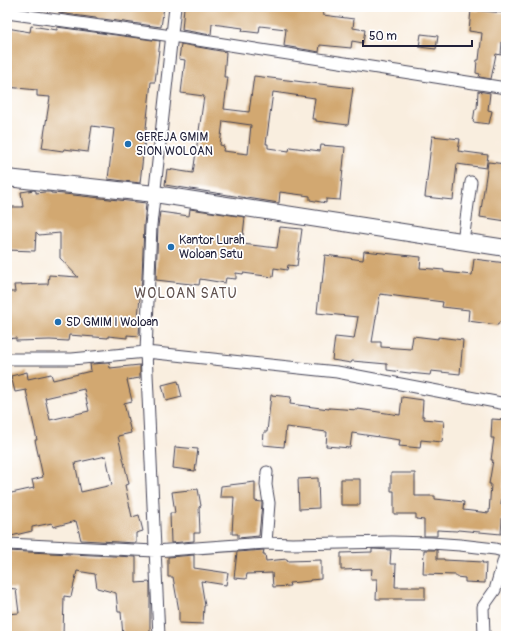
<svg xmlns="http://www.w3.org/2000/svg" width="513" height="643" viewBox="0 0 513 643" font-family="Pangolin,sans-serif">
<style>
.building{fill:#d2a871;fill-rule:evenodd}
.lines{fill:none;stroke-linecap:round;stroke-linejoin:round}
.street-casing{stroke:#424154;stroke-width:13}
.secondary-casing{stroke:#424154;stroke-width:18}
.street{stroke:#fff;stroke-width:11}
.secondary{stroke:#fff;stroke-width:16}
.poi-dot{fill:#1f6fb2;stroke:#fff;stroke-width:1.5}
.labels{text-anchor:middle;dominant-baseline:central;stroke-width:3.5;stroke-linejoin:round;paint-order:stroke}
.poi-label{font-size:12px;fill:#22223b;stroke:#fff;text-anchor:start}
.quarter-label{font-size:14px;letter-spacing:1px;fill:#60514e;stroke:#fff}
</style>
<rect width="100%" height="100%" fill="#fff"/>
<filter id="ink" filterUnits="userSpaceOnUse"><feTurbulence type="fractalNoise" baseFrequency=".025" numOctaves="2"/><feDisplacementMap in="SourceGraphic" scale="8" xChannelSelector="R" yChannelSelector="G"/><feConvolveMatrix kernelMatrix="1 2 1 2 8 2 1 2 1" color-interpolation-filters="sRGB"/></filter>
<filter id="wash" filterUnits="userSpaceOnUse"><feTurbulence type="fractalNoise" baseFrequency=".012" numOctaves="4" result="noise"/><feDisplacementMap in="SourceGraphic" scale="16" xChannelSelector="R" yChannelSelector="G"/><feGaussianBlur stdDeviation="0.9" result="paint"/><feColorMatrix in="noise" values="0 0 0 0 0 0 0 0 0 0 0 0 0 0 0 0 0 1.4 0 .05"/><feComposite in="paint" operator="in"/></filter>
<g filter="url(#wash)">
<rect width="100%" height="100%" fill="#f9eedf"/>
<g id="blocks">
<!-- building -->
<path class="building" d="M60 7H164L161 27 59 13Z
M184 7H324L323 15 354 19 353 28 365 30 363 43 352 41 351 48 320 45 319 52 314 51 284 46 286 29 260 26 259 33 242 31 243 28 212 24 211 35 182 30Z
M471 10 506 13V41H502L501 55 496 54 491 79 479 77 480 74 476 73 477 60H479L482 33 469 31Z
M31 26 57 30V27L160 41 155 82H151L140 183 108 179 114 129 92 126 88 152 64 149 63 151 42 148 50 97 37 96V90L7 87V28L30 32Z
M421 34 438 36 436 49 419 47Z
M181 44 226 52 224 77H228L224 109 249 112 254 76 353 88 348 125 316 121V119H312L315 98 273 92 266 144H268V148L289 151 290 147 320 151 321 145 345 147 340 200 326 199V203L310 200V196L280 192 279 203 165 185 167 169 193 173 204 96 181 93 185 60 179 59ZM223 121 251 125 248 154 223 151 224 146 220 145Z
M478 91 490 93 488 110 492 111 489 124 473 122 475 109H477Z
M432 136 460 139 458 151 488 155 486 168 457 164 453 200 425 197Z
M488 162 506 164V221L480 217Z
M34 190 36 191V193L44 192H51V193L64 194 146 203 144 225 142 278 138 317H140L139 336 127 335V338L108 336V338L69 335 68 341 50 340 16 341V338L7 339V292H15L14 285 48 284 49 275 78 277 60 258V233L39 235 36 232 35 251 7 250 10 207H23L21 192Z
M190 209 245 217 242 244 277 248 280 227 302 229 297 266 288 265 287 270 274 268 273 277 243 273V274L236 273V279L226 278 225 283 200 279 199 285 156 280 158 226 160 212 189 216Z
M364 251 421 257 420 268 444 270V272L472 275 474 259 506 263V323L499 322 498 325 468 321 469 310 442 307 443 302 380 294 372 342H381V347L411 349 413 336 438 339V337L463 340 460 374 431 371 430 375 409 373 387 370V364L352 361 351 363 332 360 335 337 354 339 358 317 317 313 320 284H322L325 255 363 260Z
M109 363 110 368 140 365V378L127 380 132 401 124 403 131 433 118 436 129 484 125 485 132 517 139 515 143 531 136 533V543L81 540 76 521 53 527 52 523 32 527V531L7 537V494L34 488 32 480 43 477 35 440H37L26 390 15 392 11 376 27 372 28 379 51 374 53 380 91 371 90 364ZM84 389 89 411 50 420 45 398ZM106 456 112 485 81 492 75 463Z
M178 381 182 397 166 401 162 385Z
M271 395 291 397 290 404 329 409V408L358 410V409L400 415 402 397 423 400 422 416H424V419L444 421 442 442 421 440 420 448 399 446 400 440 352 433 350 448 326 446 327 432 286 427 284 447 263 445 264 432H267Z
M492 419 506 420V461L501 505 503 506 501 534 458 530 457 531 437 530V536H424V520L416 519V514H394V491H391V473H415V496H435V499L464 502 463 510 489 513 491 484H489L493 460H491L494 438H491Z
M175 447 198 449 195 471 173 468Z
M318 478 319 508 299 509 298 479Z
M341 479H360V505H341Z
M255 482V501L262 502V503L259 536 238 538V534H232L234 497H220L221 486Z
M198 489 201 506 199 507 200 533H194V541L171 543 170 513H175L172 492Z
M372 549 391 550 390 564H396L395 587H425V599H376L377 579H371L372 569 341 570V553L372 552Z
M264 550 263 554H265L266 561 287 559 288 561 321 560V579L310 580V581L289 583 290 586 273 587 272 573 247 574 246 579 234 578 237 552Z
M424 550H437V559H444V560L483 562 482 563H486L485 583 465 582V578L456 577V575L423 574Z
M7 551 136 557V583L150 582V636H123L121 612H118L116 593 97 588 95 574 77 571 71 597 64 596 63 636H25V634H7V614L19 613 16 589 7 588Z
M194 555V568L228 573 226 585 201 581 205 606H204L203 624 179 623V611L173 577H168V557Z"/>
</g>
</g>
<g filter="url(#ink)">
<use href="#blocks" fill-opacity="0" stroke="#424154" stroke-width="1"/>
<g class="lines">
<defs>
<path id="street" d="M7 13 172 36 506 88
M463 241 471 182
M7 359H72L146 352 337 372 506 404
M266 543 269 503 266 485 267 472
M7 544 155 551 266 543 292 544 392 542 431 543 460 545 495 549 506 552
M159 636 146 352 151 225 175 7
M484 636 483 607 495 590 506 552"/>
<path id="secondary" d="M7 178 155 194 506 248"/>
</defs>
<!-- street casing -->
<use href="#street" class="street-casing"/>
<!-- secondary casing -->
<use href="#secondary" class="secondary-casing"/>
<!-- street -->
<use href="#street" class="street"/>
<!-- secondary -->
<use href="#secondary" class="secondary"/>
</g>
</g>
<!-- markers -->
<g class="poi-dot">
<circle cx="128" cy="144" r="4"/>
<circle cx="171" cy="247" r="4"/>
<circle cx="58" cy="322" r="4"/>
</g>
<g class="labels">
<!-- poi labels -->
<g class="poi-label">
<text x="136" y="137">GEREJA GMIM<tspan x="136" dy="14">SION WOLOAN</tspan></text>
<text x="179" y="240">Kantor Lurah<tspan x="179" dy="14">Woloan Satu</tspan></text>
<text x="66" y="322">SD GMIM I Woloan</text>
</g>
<!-- quarter labels -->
<g class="quarter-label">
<text x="186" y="293">WOLOAN SATU</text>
</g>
</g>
<!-- margin -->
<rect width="513" height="643" fill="none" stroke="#fff" stroke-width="24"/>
<!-- scale -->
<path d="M363 40v6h109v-6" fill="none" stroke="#22223b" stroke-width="2"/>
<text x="369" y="40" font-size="12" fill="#22223b" stroke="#ffffff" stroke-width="3" paint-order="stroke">50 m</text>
</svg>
